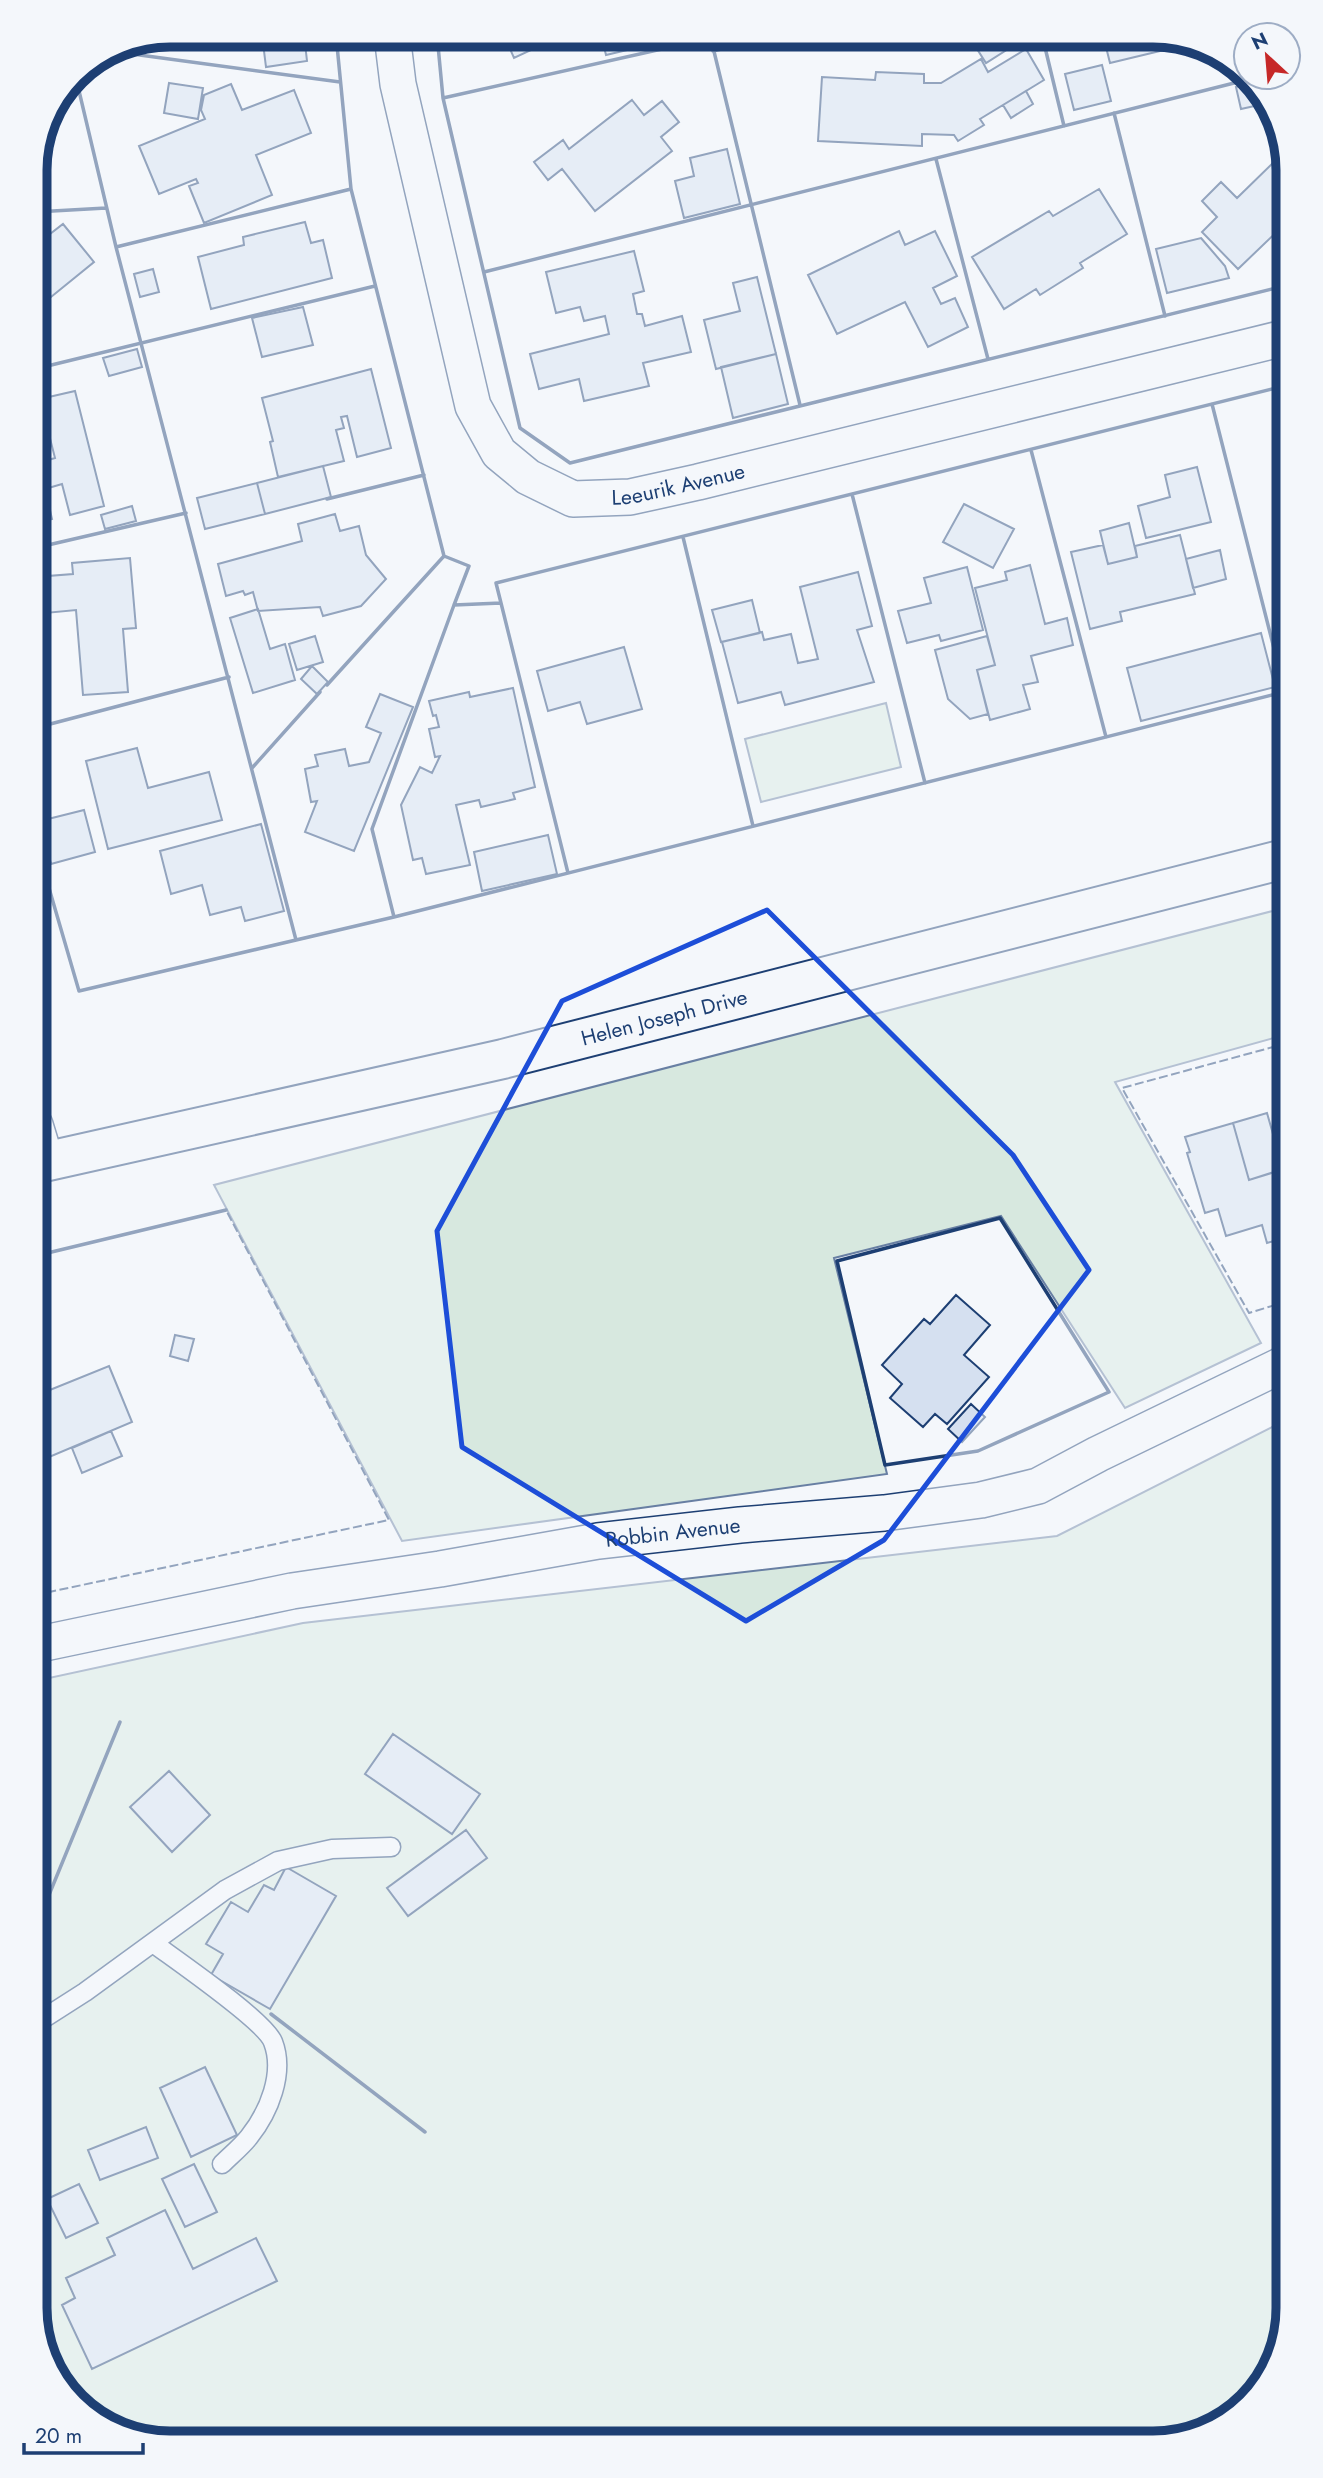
<svg xmlns="http://www.w3.org/2000/svg" width="1323" height="2478" viewBox="0 0 1323 2478" font-family="Jost,sans-serif">
<style>
.green{fill:#d7e8df;stroke:#687fa3;stroke-width:2}
.building{fill:#d5e0f0;stroke:#1d3f73;stroke-width:2}
.lines{fill:none;stroke-linecap:round;stroke-linejoin:round}
.service-casing{stroke:#1d3f73;stroke-width:21}
.minor-casing{stroke:#1d3f73;stroke-width:38}
.tertiary-casing{stroke:#1d3f73;stroke-width:42}
.service{stroke:#f4f7fb;stroke-width:18}
.minor{stroke:#f4f7fb;stroke-width:35}
.tertiary{stroke:#f4f7fb;stroke-width:38}
.fence{stroke:#1d3f73;stroke-width:2;stroke-dasharray:9 3.5;stroke-linecap:butt}
.wall{stroke:#1d3f73;stroke-width:3.5}
.marked{fill:none;stroke:#1d4ed8;stroke-width:5;stroke-linejoin:round}
.labels{text-anchor:middle;dominant-baseline:central;stroke-width:5;stroke-linejoin:round;paint-order:stroke}
.street-label{font-size:21px;fill:#1d3f73;stroke:#f4f7fb}
.rim{fill:none;stroke:#1d3f73;stroke-width:9}
</style>
<rect width="100%" height="100%" fill="#f4f7fb"/>
<!-- green -->
<path class="green" d="M886 703 901 767 761 802 745 739Z
M1288 907V1034L1115 1082 1261 1343 1125 1408 1001 1216 834 1258 887 1474 402 1541 214 1185Z
M1288 1419V2308L1265 2383 1205 2433 1153 2443H162L95 2420 45 2360 35 2308V1681L303 1623 1057 1536Z"/>
<!-- building -->
<path class="building" d="M262 35H304L307 61 266 67Z
M504 35H563L514 58Z
M601 35H656L657 43 606 55Z
M975 35H1011L1016 44 986 63 970 38Z
M1103 35H1162L1206 50 1187 55 1185 45 1110 63Z
M1026 49 1044 80 980 119 984 125 958 141 954 135 922 134V146L818 141 822 77 875 80 876 72 924 74V83H941L981 59 988 72Z
M1102 65 1111 101 1074 110 1065 74Z
M169 83 203 88 198 119 164 113Z
M231 84 242 110 294 90 311 133 256 155 272 195 204 223 189 186 198 183 196 179 159 194 139 146 205 119 201 110 204 95Z
M1250 84 1257 92 1259 105 1241 109 1236 87Z
M1026 91 1033 104 1011 118 1003 105Z
M632 100 644 115 662 101 679 122 661 137 672 151 595 211 562 169 548 180 534 162 563 140 569 149Z
M727 149 740 204 684 218 675 181 694 176 690 158Z
M1281 155 1286 160 1288 170V221L1238 269 1202 232 1217 217 1202 201 1221 182 1237 198Z
M1099 189 1127 234 1080 263 1083 268 1040 295 1036 289 1004 309 972 257 1049 211 1053 216Z
M305 222 311 243 323 240 332 278 211 309 198 257 244 245 243 237Z
M63 224 94 262 35 310V243L37 244Z
M899 231 905 245 935 231 957 276 933 288 941 304 955 298 968 327 928 347 905 302 837 334 808 275Z
M1201 238 1225 266 1229 278 1167 293 1156 249Z
M634 251 644 291 633 294 637 314H642L645 326 682 316 691 352 643 363 649 386 584 401 579 379 539 389 530 354 609 334 605 316 584 321 580 307 556 313 546 272Z
M153 269 159 292 140 297 134 274Z
M757 277 776 354 716 369 704 320 740 311 733 283Z
M303 307 313 345 262 357 252 318Z
M137 349 142 367 109 376 103 358Z
M776 354 788 404 733 418 721 367Z
M371 369 391 448 357 457 347 416 341 417 344 428 336 430 344 461 278 477 270 442 273 441 262 398Z
M75 391 104 506 70 515 62 484 45 489 52 519 35 523V452L38 463 55 458 40 399Z
M323 466 331 497 265 514 257 483Z
M1197 467 1211 522 1146 538 1138 506 1170 497 1165 475Z
M257 483 265 514 205 529 197 498Z
M964 504 1014 529 993 568 943 542Z
M132 506 136 521 105 529 101 515Z
M335 514 340 531 359 526 366 555 386 579 361 606 323 616 320 607 258 611 253 592 245 595 243 591 226 596 218 564 302 541 298 524Z
M1129 523 1137 557 1108 564 1100 531Z
M1180 535 1195 594 1120 612 1122 621 1090 629 1071 552 1103 545 1108 564 1137 557 1135 546Z
M1220 550 1226 579 1193 588 1186 559Z
M130 558 136 628 123 629 128 692 83 695 76 610 35 614V577L73 574 72 563Z
M1030 565 1045 624 1067 618 1073 645 1031 656 1038 682 1023 685 1030 709 990 720 977 670 995 665 975 588 1007 580 1005 572Z
M967 567 983 630 941 641 939 635 907 643 898 611 931 603 924 578Z
M858 572 872 626 857 630 874 682 785 705 781 692 738 703 722 642 762 632 764 640 791 634 798 663 818 659 800 587Z
M752 600 760 633 721 642 712 610Z
M258 609 270 649 285 644 295 680 253 693 230 618Z
M1261 633 1275 687 1141 721 1127 668Z
M315 636 323 662 297 670 289 644Z
M987 636 995 665 977 670 988 714 970 719 948 699 935 650Z
M624 647 642 709 587 724 580 702 548 711 537 671Z
M312 666 328 682 317 694 301 679Z
M513 688 535 787 513 793 515 799 481 807 479 800 456 805 470 865 426 874 422 858 413 860 401 805 420 767 432 773 440 756 435 757 429 729 439 727 436 715 433 716 429 701 469 692 470 697Z
M380 694 413 707 354 851 305 832 317 801 311 802 305 769 318 766 315 755 345 749 349 766 369 762 381 733 366 727Z
M137 748 148 788 209 772 222 820 108 849 86 761Z
M84 810 95 852 51 864 40 821Z
M261 824 284 911 245 921 241 907 210 915 202 885 171 894 160 851Z
M548 835 557 874 482 891 474 852Z
M1267 1113 1283 1169 1249 1180 1233 1123Z
M1233 1123 1249 1180 1288 1168V1237L1267 1243 1262 1225 1226 1236 1218 1209 1205 1213 1187 1153 1190 1152 1185 1137Z
M1288 1237V1267L1287 1268 1278 1240Z
M956 1295 990 1325 964 1355 989 1377 947 1424 935 1414 923 1427 890 1398 902 1384 882 1365 924 1319 930 1324Z
M175 1335 194 1339 188 1361 170 1356Z
M109 1366 132 1422 35 1463V1396Z
M971 1404 985 1417 962 1442 948 1429Z
M111 1431 122 1456 82 1473 72 1448Z
M393 1734 480 1794 452 1834 365 1774Z
M169 1771 210 1815 172 1852 130 1807Z
M466 1830 487 1858 408 1916 387 1888Z
M286 1867 336 1896 270 2009 211 1975 223 1954 206 1944 231 1902 248 1912 264 1885 274 1890Z
M205 2067 237 2135 191 2157 160 2088Z
M146 2127 158 2158 100 2180 88 2150Z
M194 2164 217 2212 185 2227 162 2179Z
M79 2184 98 2223 66 2238 47 2199Z
M165 2210 193 2269 256 2238 277 2281 92 2369 62 2305 75 2298 66 2278 115 2255 107 2238Z"/>
<g class="lines">
<defs>
<path id="service" d="M153 1943C176 1960 265 2021 273 2042 285 2073 269 2112 249 2137 241 2147 231 2155 222 2164
M35 2024 85 1992 225 1890 278 1861 332 1849 391 1847"/>
<g id="minor">
<path id="s1" d="M392 35 398 84 473 406 499 453 528 477 573 499 630 497 698 482 1288 337"/>
<path d="M35 1125 46 1161"/>
<path id="s2" d="M35 1645 292 1591 440 1569 598 1541 740 1525 884 1513 981 1500 1038 1486 1098 1454 1288 1362"/>
</g>
<g id="tertiary">
<path id="s3" d="M35 1164 503 1059 1288 858"/>
</g>
</defs>
<!-- service casing -->
<use href="#service" class="service-casing"/>
<!-- minor casing -->
<use href="#minor" class="minor-casing"/>
<!-- tertiary casing -->
<use href="#tertiary" class="tertiary-casing"/>
<!-- service -->
<use href="#service" class="service"/>
<!-- minor -->
<use href="#minor" class="minor"/>
<!-- tertiary -->
<use href="#tertiary" class="tertiary"/>
<!-- fence -->
<path class="fence" d="M1288 1301 1249 1313 1122 1088 1288 1043
M35 1595 389 1520 226 1210"/>
<!-- wall -->
<path class="wall" d="M336 35 351 189 444 556 469 566 454 605 501 603 496 583 1288 385
M437 35 443 98 520 428 570 463 1288 285
M710 35 800 405
M1042 35 1064 126
M110 51 340 82
M713 51 779 35
M75 74 116 247 296 940
M443 98 711 38
M1114 113 1165 316
M936 159 988 359
M35 212 106 208
M116 247 351 189
M484 272 1246 80
M35 369 375 286
M1212 404 1285 692
M1031 450 1106 737
M852 494 925 783
M327 499 424 475
M683 537 753 826
M35 548 186 513
M501 603 568 873
M327 685 444 556
M35 728 229 677
M252 768 320 692
M35 840 79 991 394 917 1288 691
M394 917 372 829 454 605
M1000 1218 1109 1392 978 1451 885 1465 837 1261Z
M35 1256 226 1210
M35 1929 120 1722
M271 2014 425 2132"/>
</g>
<!-- marked area -->
<path d="M0 0H1323V2478H0ZM767 910 1013 1155 1089 1270 884 1540 746 1621 462 1447 437 1231 562 1001Z" fill="#f4f7fb" fill-opacity=".55" fill-rule="evenodd"/>
<path class="marked" d="M767 910 1013 1155 1089 1270 884 1540 746 1621 462 1447 437 1231 562 1001Z"/>
<g class="labels">
<!-- street labels -->
<g class="street-label">
<text stroke="none"><textPath href="#s1" startOffset="628">Leeurik Avenue</textPath></text>
<text stroke="none"><textPath href="#s3" startOffset="646">Helen Joseph Drive</textPath></text>
<text stroke="none"><textPath href="#s2" startOffset="648">Robbin Avenue</textPath></text>
</g>
</g>
<!-- crop -->
<path d="M0 0H1323V2478H0ZM170 47H1153A123 123 0 0 1 1276 170V2308A123 123 0 0 1 1153 2431H170A123 123 0 0 1 47 2308V170A123 123 0 0 1 170 47Z" fill="#f4f7fb" fill-rule="evenodd"/>
<path class="rim" d="M170 47H1153A123 123 0 0 1 1276 170V2308A123 123 0 0 1 1153 2431H170A123 123 0 0 1 47 2308V170A123 123 0 0 1 170 47Z"/>
<!-- north arrow -->
<g transform="translate(1267 56) rotate(334)"><circle r="33" fill="#f4f7fb" stroke="#9eadc5" stroke-width="2"/>
<path d="M0-5L12 26L0 18L-12 26Z" fill="#c62828"/>
<text y="-10" font-size="19" font-weight="bold" text-anchor="middle" fill="#1d3f73">N</text>
</g>
<!-- scale -->
<path d="M24 2443v10h119v-10" fill="none" stroke="#1d3f73" stroke-width="3.5"/>
<text x="35" y="2443" font-size="21" fill="#1d3f73" stroke="#f4f7fb" stroke-width="5" paint-order="stroke">20 m</text>
</svg>
